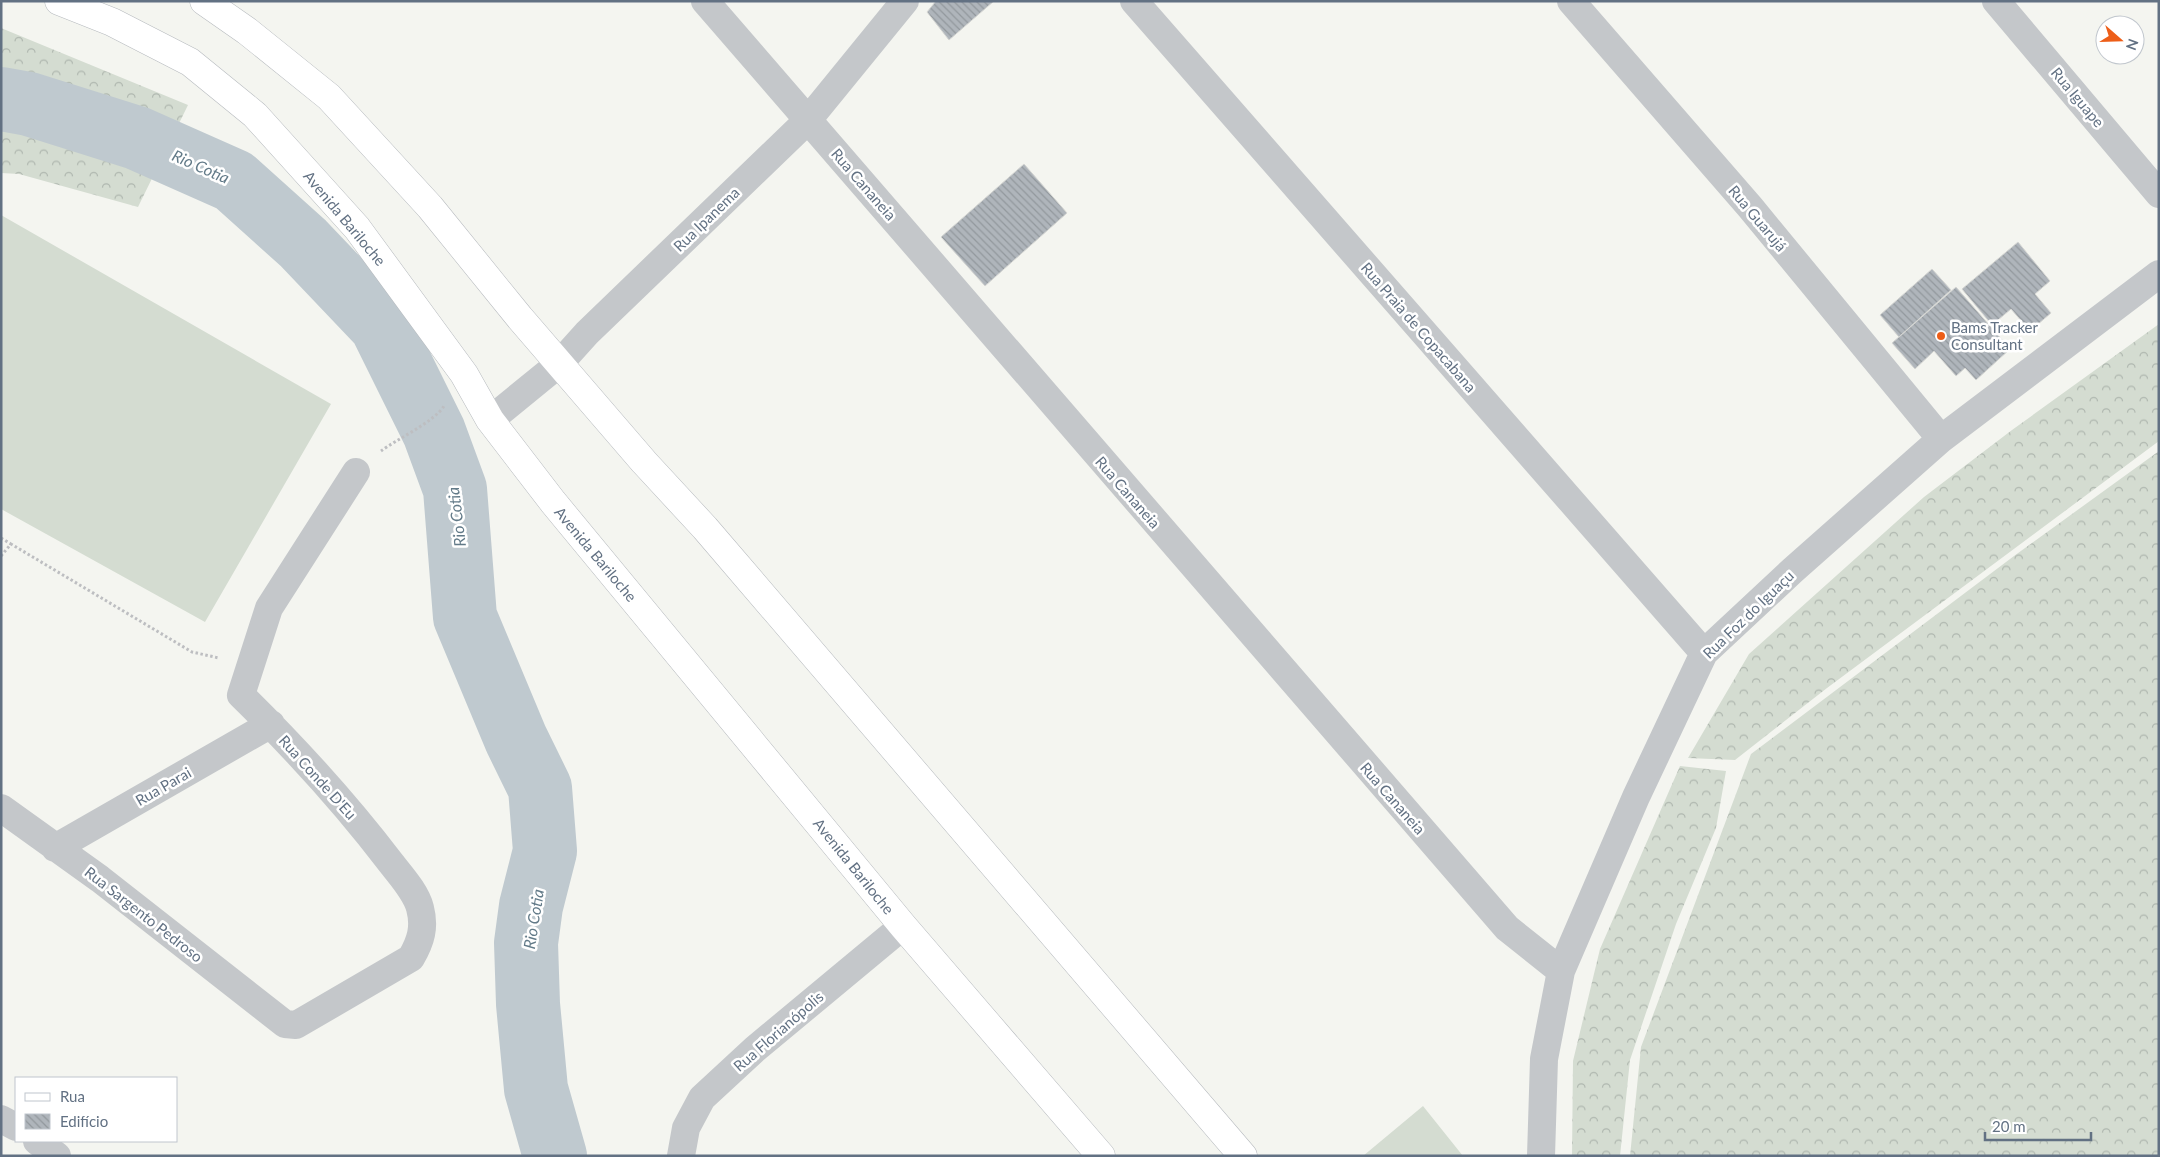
<svg xmlns="http://www.w3.org/2000/svg" width="2160" height="1157" viewBox="0 0 2160 1157" font-family="Lato,sans-serif">
<style>
.forest{fill:url(#forest-crowns)}
.garden{fill:#d4dcd1}
.lines{fill:none;stroke-linecap:round;stroke-linejoin:round}
.river{stroke:#bfc9cf;stroke-width:64}
.building{fill:url(#building-back-hatch);stroke:#d5d6d3}
.major-casing{stroke:#b6babe;stroke-width:29}
.path{stroke:#bdbec1;stroke-width:3;stroke-dasharray:2.5 2.5;stroke-linecap:butt}
.minor{stroke:#c4c7ca;stroke-width:28}
.major{stroke:#fff;stroke-width:28}
.poi-dot{fill:#ed5e18;stroke:#fff;stroke-width:2}
.labels{text-anchor:middle;dominant-baseline:central;stroke-width:5;stroke-linejoin:round;paint-order:stroke}
.street-label{font-size:15px;fill:#627183;stroke:#fff}
.poi-label{font-size:15px;fill:#627183;stroke:#fff;text-anchor:start}
.water-label{font-size:16px;font-style:italic;fill:#627a88;stroke:#fff}
</style>
<defs>
<pattern id="forest-crowns" width="20" height="18" patternUnits="userSpaceOnUse" patternTransform="scale(1.25)"><rect width="20" height="18" fill="#d4dcd1"/><path d="M2 6a3 3 0 1 1 6 0M12 15a3 3 0 1 1 6 0" fill="none" stroke="#afb7af"/></pattern>
<pattern id="building-back-hatch" width="6" height="6" patternUnits="userSpaceOnUse" patternTransform="scale(1.25)"><rect width="6" height="6" fill="#afb5bb"/><path d="M-1 5l2 2M0 0l6 6M5-1l2 2" fill="none" stroke="#92989d"/></pattern>
</defs>
<rect width="100%" height="100%" fill="#f4f5f0"/>
<!-- forest -->
<path class="forest" d="M1 28 188 105 138 207 19 174 1 173Z
M2159 324V441L1827 688 1735 760 1688 758 1749 654 1924 497 2012 430Z
M2159 451V1156H1630L1641 1047 1751 754 2014 556Z
M1680 766 1726 771 1716 828 1676 924 1630 1060 1620 1156H1572L1573 1061 1600 949Z"/>
<!-- garden -->
<path class="garden" d="M1 215 331 404 205 622 1 509Z
M1423 1106 1463 1156H1363Z"/>
<g class="lines">
<!-- river -->
<path class="river" d="M1 99 29 104 137 138 234 181 303 243 381 325 434 432 455 489 465 617 516 739 540 788 545 851 531 906 526 943 528 1004 536 1089 555 1156"/>
</g>
<!-- building -->
<path class="building" d="M936 1H994L949 40 927 12Z
M1024 164 1067 213 985 286 941 237Z
M2018 242 2050 281 2035 294 2051 313 2030 331 2011 309 1992 325 1962 289Z
M1932 269 1951 290 1899 337 1880 315Z
M1956 287 2010 349 1976 380 1965 368 1956 376 1934 351 1915 369 1892 343Z"/>
<g class="lines">
<defs>
<path id="major" d="M59 1 112 22 190 62 255 115 357 228 464 374 490 420 553 502 903 926 1101 1156
M204 1 247 31 329 97 430 207 520 318 644 462 705 528 1243 1156"/>
</defs>
<!-- major casing -->
<use href="#major" class="major-casing"/>
<!-- path -->
<path class="path" d="M381 451C397 439 434 422 444 406
M1 538 11 544
M1 556 11 544 192 652 219 658"/>
<!-- minor -->
<path class="minor" d="M705 1 1507 928 1561 971
M1134 1 1704 653
M1571 1 1750 207 1941 439
M1996 1 2159 194
M490 420 560 363 587 333 808 120 905 1
M1 808 100 879 285 1024 296 1025 411 958C421 941 425 927 420 908 416 892 401 876 391 863 346 804 294 747 241 695L269 608 356 472
M55 848 271 724
M1 1119 16 1127
M37 1141 57 1156
M681 1156 686 1128 702 1098 755 1049 903 926
M1541 1156 1544 1059 1561 971 1636 797 1704 653 1793 570 1941 439 2159 274"/>
<!-- major -->
<use href="#major" class="major"/>
</g>
<!-- markers -->
<circle class="poi-dot" cx="1941" cy="336" r="5"/>
<g class="labels">
<!-- street labels -->
<g class="street-label">
<text transform="translate(2078 97) rotate(50)">Rua Iguape</text>
<text transform="translate(864 184) rotate(49)">Rua Cananeia</text>
<text transform="translate(345 218) rotate(50)">Avenida Bariloche</text>
<text transform="translate(1758 218) rotate(50)">Rua Guarujá</text>
<text transform="translate(706 219) rotate(-44)">Rua Ipanema</text>
<text transform="translate(1419 327) rotate(49)">Rua Praia de Copacabana</text>
<text transform="translate(1128 492) rotate(49)">Rua Cananeia</text>
<text transform="translate(596 554) rotate(50)">Avenida Bariloche</text>
<text transform="translate(1748 614) rotate(-44)">Rua Foz do Iguaçu</text>
<text transform="translate(318 777) rotate(48)">Rua Conde D'Eu</text>
<text transform="translate(163 786) rotate(-30)">Rua Parai</text>
<text transform="translate(1393 798) rotate(49)">Rua Cananeia</text>
<text transform="translate(854 866) rotate(51)">Avenida Bariloche</text>
<text transform="translate(144 914) rotate(38)">Rua Sargento Pedroso</text>
<text transform="translate(778 1031) rotate(-41)">Rua Florianópolis</text>
</g>
<!-- poi labels -->
<g class="poi-label">
<text x="1951" y="327">Bams Tracker<tspan x="1951" dy="17">Consultant</tspan></text>
</g>
<!-- water labels -->
<g class="water-label">
<text transform="translate(201 166) rotate(24)">Rio Cotia</text>
<text transform="translate(456 517) rotate(-97)">Rio Cotia</text>
<text transform="translate(533 919) rotate(-81)">Rio Cotia</text>
</g>
</g>
<!-- border -->
<rect width="2160" height="1157" fill="none" stroke="#627183" stroke-width="5"/>
<!-- legend -->
<rect x="15" y="1077" width="162" height="65" fill="#ffffff" stroke="#c0c6cd"/>
<rect x="25" y="1093" width="25" height="8" fill="#ffffff" stroke="#c0c6cd"/>
<text x="60" y="1102" font-size="15" fill="#627183">Rua</text>
<rect x="25" y="1114" width="25" height="15" fill="url(#building-back-hatch)" stroke="#c0c6cd"/>
<text x="60" y="1127" font-size="15" fill="#627183">Edifício</text>
<!-- north arrow -->
<g transform="translate(2120 40) rotate(110)"><circle r="24" fill="#ffffff" stroke="#c0c6cd"/>
<path d="M0-4L9 19L0 12L-9 19Z" fill="#ed5e18"/>
<text y="-8" font-size="14" font-weight="bold" text-anchor="middle" fill="#627183">N</text>
</g>
<!-- scale -->
<path d="M1985 1132v8h106v-8" fill="none" stroke="#627183" stroke-width="2.5"/>
<text x="1992" y="1132" font-size="15" fill="#627183" stroke="#ffffff" stroke-width="4" paint-order="stroke">20 m</text>
</svg>
